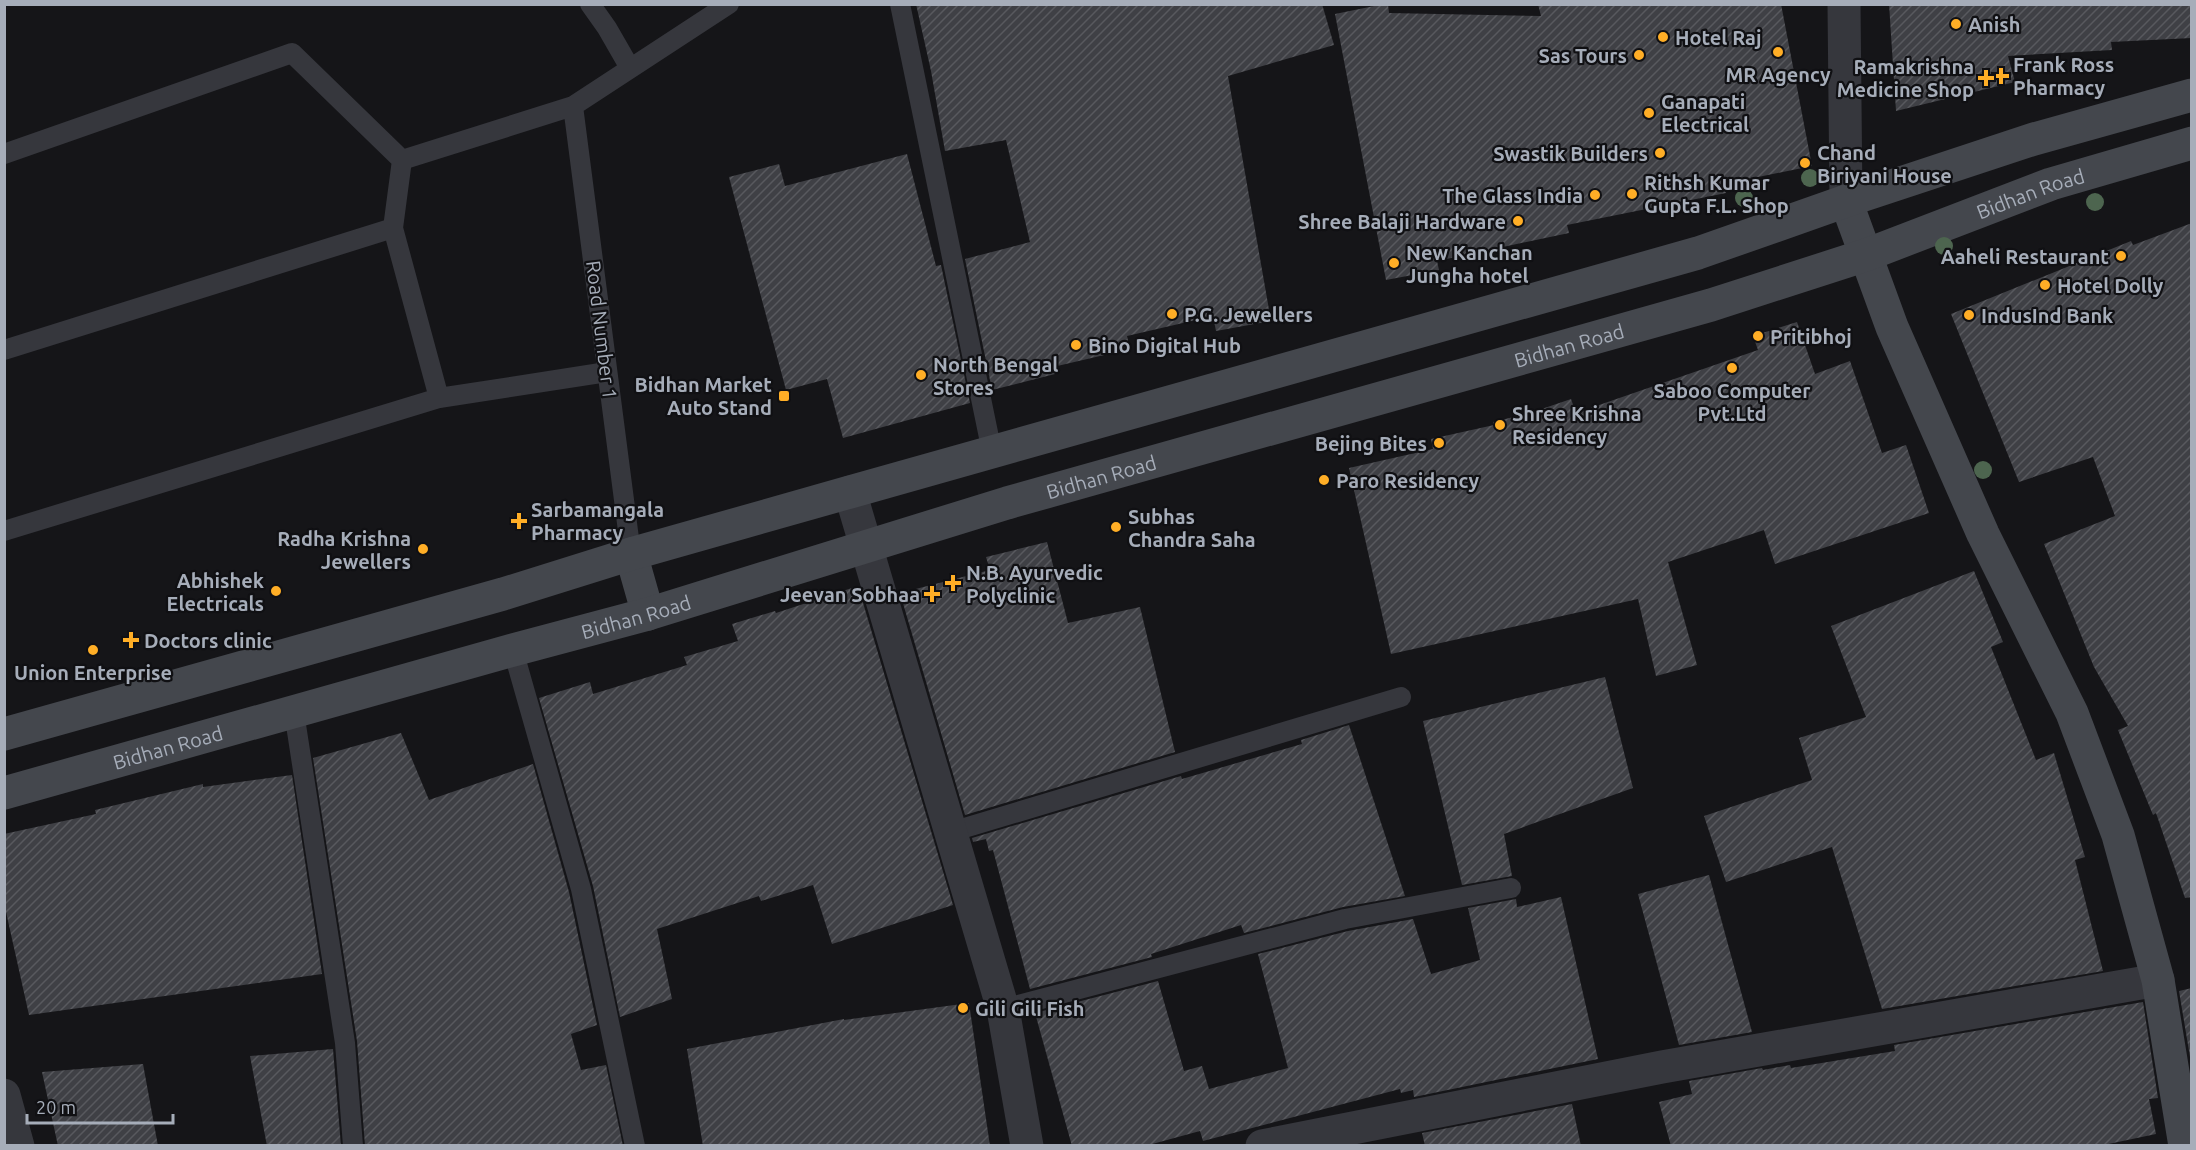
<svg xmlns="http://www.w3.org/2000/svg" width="2196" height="1150" viewBox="0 0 2196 1150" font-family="Ubuntu,sans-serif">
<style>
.building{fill:url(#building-hatch)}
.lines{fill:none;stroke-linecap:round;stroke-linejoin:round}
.lane{stroke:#36373d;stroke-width:20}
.street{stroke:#36373d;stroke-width:33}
.secondary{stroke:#44474d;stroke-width:33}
.tree{fill:#4d654f}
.poi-dot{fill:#ffae26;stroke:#101013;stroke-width:2}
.labels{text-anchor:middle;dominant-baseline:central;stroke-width:4.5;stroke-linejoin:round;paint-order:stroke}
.poi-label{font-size:20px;font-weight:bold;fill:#a6adb9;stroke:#101013;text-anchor:start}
.street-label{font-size:20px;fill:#a6adb9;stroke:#101013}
</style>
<defs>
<pattern id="building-hatch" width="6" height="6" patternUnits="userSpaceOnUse" patternTransform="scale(1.5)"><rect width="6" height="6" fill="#3f4045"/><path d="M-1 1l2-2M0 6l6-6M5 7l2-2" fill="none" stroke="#58595e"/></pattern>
</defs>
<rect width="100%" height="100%" fill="#151518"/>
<!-- building -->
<path class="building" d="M916 4H1322L1334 45 1228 76 1271 321 1216 331 1213 316 1127 336 1130 349 1053 367 1055 374 992 390 965 259 1030 242 1006 140 945 151 931 71Z
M1384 4H1388L1389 13 1541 16 1538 4H1781L1812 166 1724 184 1726 193 1567 225 1569 233 1437 261 1439 270 1386 280 1335 14Z
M1889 4H2192V38L2111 42 2112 50 2008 56 2015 82 1896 111Z
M907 154 936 266 941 265 970 403 843 438 827 379 786 390 729 177 779 164 785 186Z
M2192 223V897L2185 898 2156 813 2153 815 2118 730 2128 726 2094 667 2044 544 2115 516 2093 457 2019 482 1951 314 2131 241 2133 245Z
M1797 322 1815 374 1850 361 1882 453 1906 445 1929 513 1775 564 1764 530 1668 562 1697 665 1656 676 1638 599 1391 654 1349 468 1433 449 1431 439 1494 425 1493 422 1530 413 1571 399 1576 413 1758 350 1753 336Z
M1047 542 1068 623 1140 607 1175 752 965 815 900 593 990 570 986 557Z
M1974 571 2003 642 1991 647 2036 760 2054 753 2085 857 2075 860 2103 971 1882 1009 1832 847 1726 882 1704 816 1812 780 1799 738 1866 717 1831 626Z
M858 586 953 905 832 944 813 885 761 901 759 896 657 929 672 999 620 1017 593 886 539 698 590 682 593 694 687 665 684 657 738 641 732 624 775 611 776 613Z
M1605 677 1633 788 1504 834 1512 876 1462 885 1423 721Z
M1349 725 1405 896 1343 907 1244 933 1241 925 1151 954 1152 957 1030 989 993 850 989 851 986 839 973 842 972 838 1181 776 1182 779 1302 744 1301 740Z
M401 733 429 800 533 764 569 892 597 1025 571 1034 581 1070 606 1065 623 1146H365L357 1041 313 758Z
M292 775 322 974 29 1015 4 903V834L96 814 95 810 203 784V787Z
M1709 875 1752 1032 1679 1045 1638 894Z
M1561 897 1598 1059 1414 1097 1413 1090 1401 1093 1400 1089 1203 1141 1200 1131 1145 1146H1072L1035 1013 1158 981 1184 1071 1202 1066 1209 1089 1288 1068 1258 954 1348 931 1413 919 1431 974 1480 960 1468 908 1516 899 1517 907Z
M2192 988V1069L2179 991Z
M2143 1002 2158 1098 2149 1099 2156 1134 2099 1146H1671L1659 1102 1692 1094 1689 1081 1762 1068 1763 1070 1790 1065 1791 1068 1895 1051 1894 1045Z
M969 1003 990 1146H703L687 1049 844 1019V1020Z
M333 1049 341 1146H267L250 1056Z
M143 1064 158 1146H58L42 1072Z
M1572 1104 1581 1146H1425L1422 1133Z"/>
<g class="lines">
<!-- lane -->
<path class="lane" d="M590 4 607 28 630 68
M900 4 992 452
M573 106 631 554
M4 154 292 53 402 160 393 228 439 398
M402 160 573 106 729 4
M4 350 393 228
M4 531 439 398 607 372
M513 650 581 889 635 1146
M294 712 345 1043 353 1146
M951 832 1401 697
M1003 1009 1345 919 1511 888"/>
<!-- street -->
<path class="street" d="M1844 4 1846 201
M850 492 1003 1009 1027 1146
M4 1095 18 1146
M1262 1146 1662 1067 2158 980"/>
<!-- secondary -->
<g class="secondary">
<path d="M1846 201 1892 327 1983 534 2072 713 2118 835 2158 980 2185 1146"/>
<path d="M631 554 648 614"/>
<path d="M4 734 503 594 631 554 850 492 1698 253 1846 201 2034 139 2192 95"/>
<path id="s1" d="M4 793 513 650 648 614 1007 503 1711 305 1866 255 2051 184 2192 143"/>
</g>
</g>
<!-- trees -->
<g class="tree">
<circle cx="1810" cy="178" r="9"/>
<circle cx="1744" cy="198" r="9"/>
<circle cx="2095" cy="202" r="9"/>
<circle cx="1944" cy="246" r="9"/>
<circle cx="1983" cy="470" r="9"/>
</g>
<!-- markers -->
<g class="poi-dot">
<circle cx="1956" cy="24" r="6"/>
<circle cx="1663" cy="37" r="6"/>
<circle cx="1778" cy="52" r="6"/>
<circle cx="1639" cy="55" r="6"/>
<path d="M1998 67h6v6h6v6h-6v6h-6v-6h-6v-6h6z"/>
<path d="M1983 69h6v6h6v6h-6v6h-6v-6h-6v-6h6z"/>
<circle cx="1649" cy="113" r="6"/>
<circle cx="1660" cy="153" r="6"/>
<circle cx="1805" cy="163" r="6"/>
<circle cx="1632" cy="194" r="6"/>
<circle cx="1595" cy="195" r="6"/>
<circle cx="1518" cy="221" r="6"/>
<circle cx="2121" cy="256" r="6"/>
<circle cx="1394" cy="263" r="6"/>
<circle cx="2045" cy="285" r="6"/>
<circle cx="1172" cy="314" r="6"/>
<circle cx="1969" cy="315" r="6"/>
<circle cx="1758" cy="336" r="6"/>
<circle cx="1076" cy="345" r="6"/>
<circle cx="1732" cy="368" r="6"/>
<circle cx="921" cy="375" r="6"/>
<rect x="778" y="390" width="12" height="12" rx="3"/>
<circle cx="1500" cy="425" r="6"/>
<circle cx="1439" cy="443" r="6"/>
<circle cx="1324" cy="480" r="6"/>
<path d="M516 512h6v6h6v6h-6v6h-6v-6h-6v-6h6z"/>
<circle cx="1116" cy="527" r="6"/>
<circle cx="423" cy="549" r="6"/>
<path d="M950 574h6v6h6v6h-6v6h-6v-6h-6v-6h6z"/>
<circle cx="276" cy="591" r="6"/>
<path d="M929 585h6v6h6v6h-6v6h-6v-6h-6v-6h6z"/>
<path d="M128 631h6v6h6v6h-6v6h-6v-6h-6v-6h6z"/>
<circle cx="93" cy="650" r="6"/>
<circle cx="963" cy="1008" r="6"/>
</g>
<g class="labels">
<!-- poi labels -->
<g class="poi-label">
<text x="1968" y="24">Anish</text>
<text x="1675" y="37">Hotel Raj</text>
<text x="1627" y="55" text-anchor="end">Sas Tours</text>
<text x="2013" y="64">Frank Ross<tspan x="2013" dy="23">Pharmacy</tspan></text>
<text x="1974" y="66" text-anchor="end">Ramakrishna<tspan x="1974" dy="23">Medicine Shop</tspan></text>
<text x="1778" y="74" text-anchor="middle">MR Agency</text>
<text x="1661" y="101">Ganapati<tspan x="1661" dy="23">Electrical</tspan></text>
<text x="1817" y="152">Chand<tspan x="1817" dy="23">Biriyani House</tspan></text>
<text x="1648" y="153" text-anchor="end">Swastik Builders</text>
<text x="1644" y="182">Rithsh Kumar<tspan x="1644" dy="23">Gupta F.L. Shop</tspan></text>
<text x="1583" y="195" text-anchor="end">The Glass India</text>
<text x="1506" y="221" text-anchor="end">Shree Balaji Hardware</text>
<text x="1406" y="252">New Kanchan<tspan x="1406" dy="23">Jungha hotel</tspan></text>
<text x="2109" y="256" text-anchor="end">Aaheli Restaurant</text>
<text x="2057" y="285">Hotel Dolly</text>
<text x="1184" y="314">P.G. Jewellers</text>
<text x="1981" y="315">IndusInd Bank</text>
<text x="1770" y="336">Pritibhoj</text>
<text x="1088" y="345">Bino Digital Hub</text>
<text x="933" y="364">North Bengal<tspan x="933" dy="23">Stores</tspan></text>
<text x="772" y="384" text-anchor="end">Bidhan Market<tspan x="772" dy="23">Auto Stand</tspan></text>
<text x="1732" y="390" text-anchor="middle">Saboo Computer<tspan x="1732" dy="23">Pvt.Ltd</tspan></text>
<text x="1512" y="413">Shree Krishna<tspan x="1512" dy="23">Residency</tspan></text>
<text x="1427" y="443" text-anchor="end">Bejing Bites</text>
<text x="1336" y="480">Paro Residency</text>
<text x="531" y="509">Sarbamangala<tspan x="531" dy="23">Pharmacy</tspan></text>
<text x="1128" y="516">Subhas<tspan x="1128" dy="23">Chandra Saha</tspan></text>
<text x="411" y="538" text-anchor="end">Radha Krishna<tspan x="411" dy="23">Jewellers</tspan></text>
<text x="966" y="572">N.B. Ayurvedic<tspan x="966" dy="23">Polyclinic</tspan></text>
<text x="264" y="580" text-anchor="end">Abhishek<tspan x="264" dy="23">Electricals</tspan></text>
<text x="920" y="594" text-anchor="end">Jeevan Sobhaa</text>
<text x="144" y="640">Doctors clinic</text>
<text x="93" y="672" text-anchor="middle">Union Enterprise</text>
<text x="975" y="1008">Gili Gili Fish</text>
</g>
<!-- street labels -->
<g class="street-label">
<text stroke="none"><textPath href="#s1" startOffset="2114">Bidhan Road</textPath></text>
<text transform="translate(602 330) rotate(83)">Road Number 1</text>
<text stroke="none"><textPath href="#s1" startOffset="1628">Bidhan Road</textPath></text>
<text stroke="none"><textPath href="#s1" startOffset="1142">Bidhan Road</textPath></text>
<text stroke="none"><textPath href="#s1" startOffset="656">Bidhan Road</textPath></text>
<text stroke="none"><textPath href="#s1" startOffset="170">Bidhan Road</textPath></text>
</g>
</g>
<!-- border -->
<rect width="2196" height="1150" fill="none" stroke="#a6adb9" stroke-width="12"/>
<!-- scale -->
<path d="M27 1114v9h146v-9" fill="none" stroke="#a6adb9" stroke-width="3"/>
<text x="36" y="1114" font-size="18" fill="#a6adb9" stroke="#101013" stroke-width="4.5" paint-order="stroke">20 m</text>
</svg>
